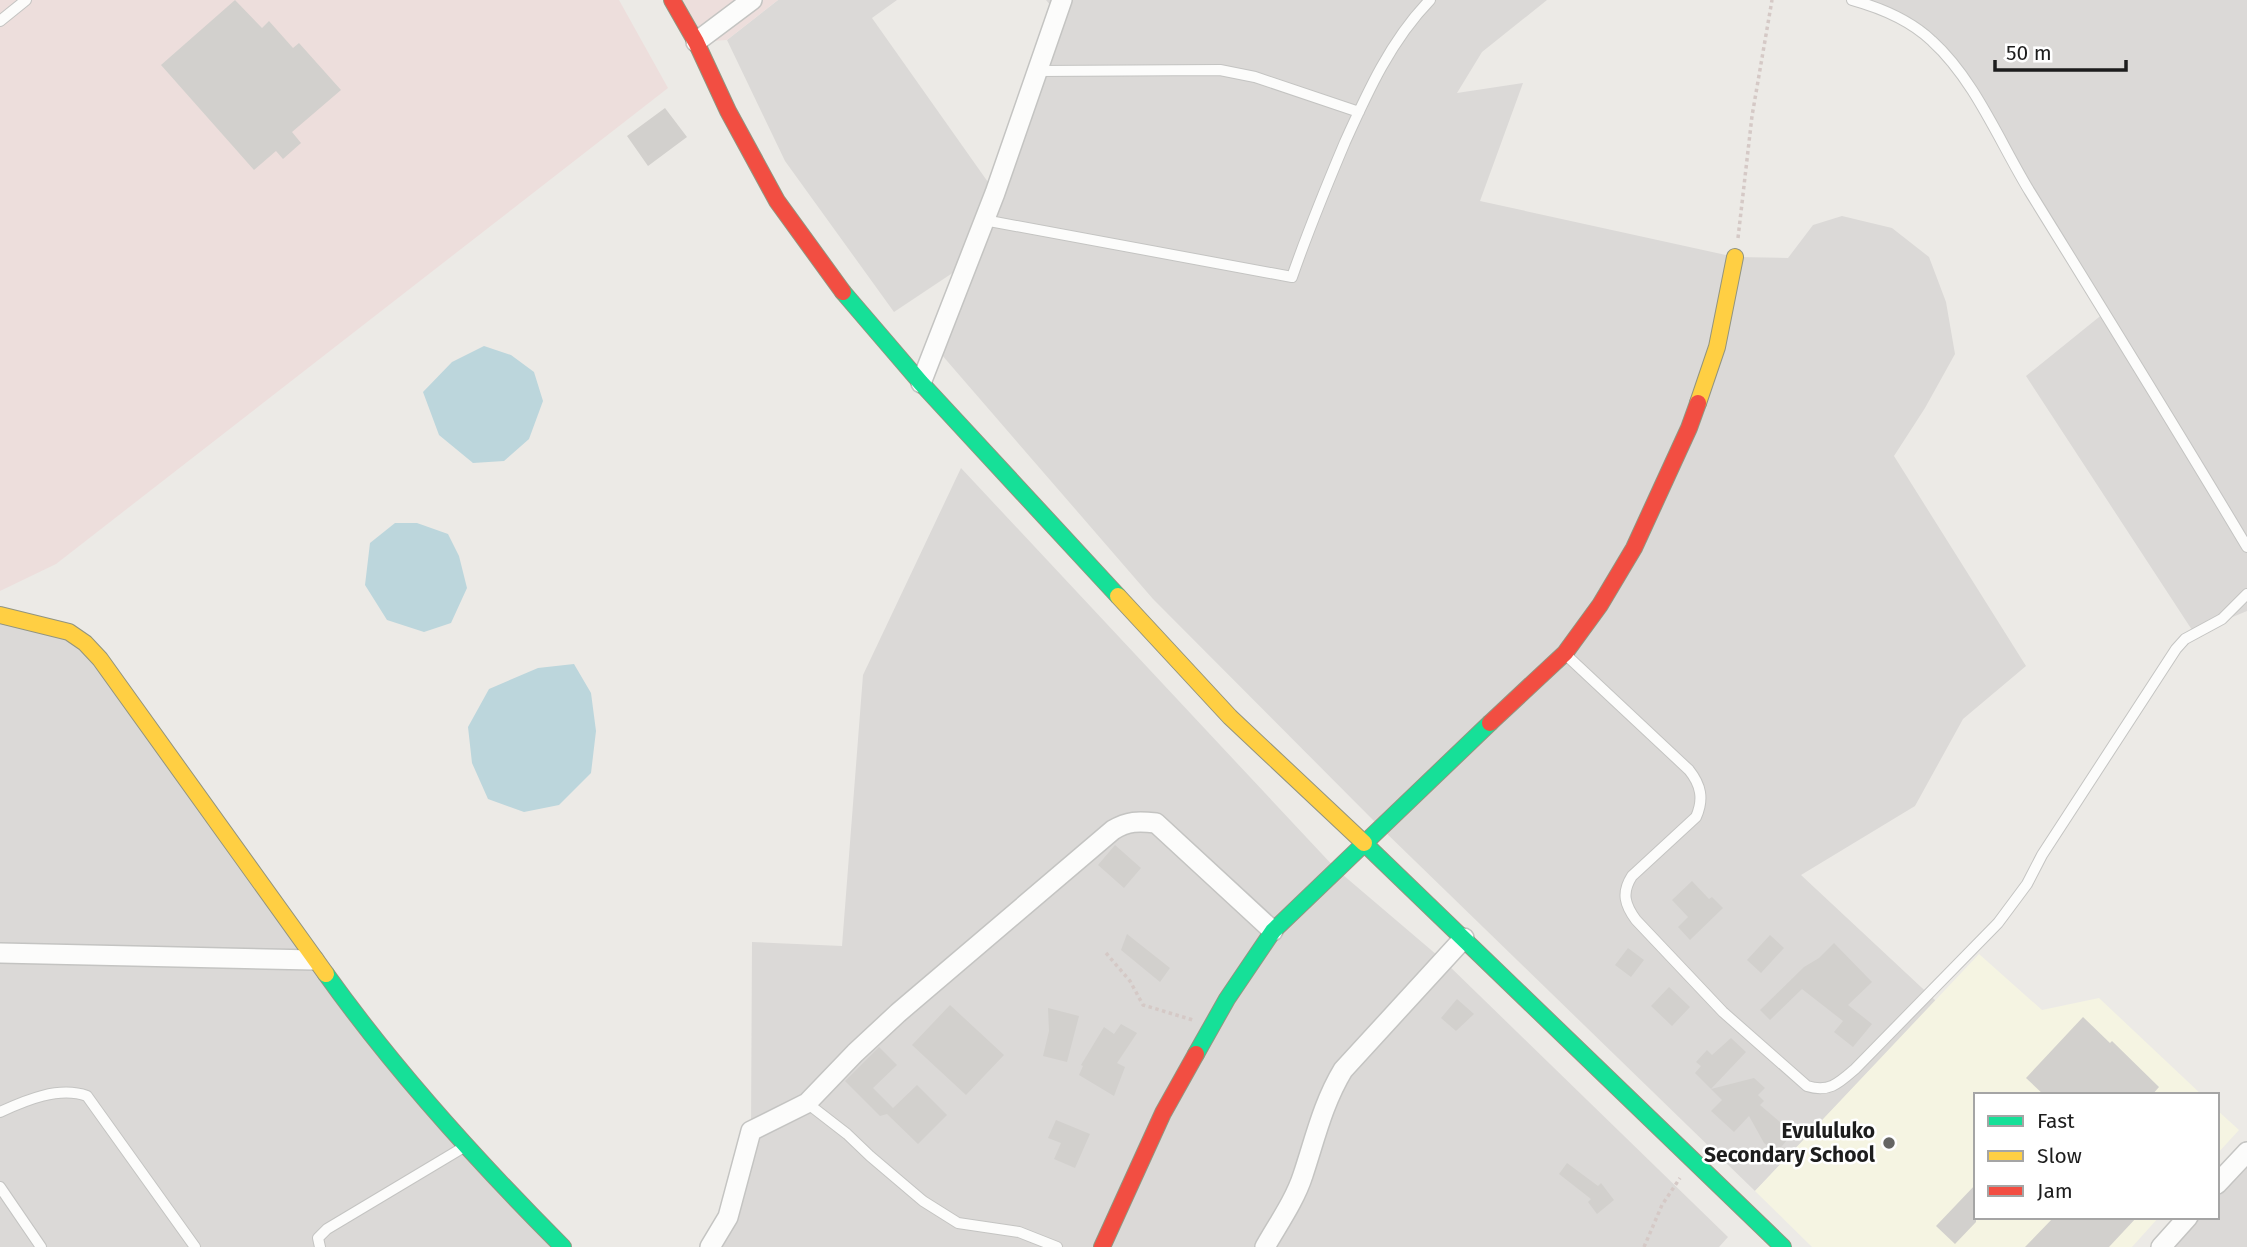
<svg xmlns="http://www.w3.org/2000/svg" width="2247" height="1247" viewBox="0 0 2247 1247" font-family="'Fira Sans',sans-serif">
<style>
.residential{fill:#dbd9d7}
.commercial{fill:#eddedc}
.education{fill:#f5f4e2}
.water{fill:#bcd6dc}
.building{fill:#d2d0cd}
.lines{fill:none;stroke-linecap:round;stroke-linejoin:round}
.lane-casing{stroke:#c4c4c2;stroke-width:12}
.street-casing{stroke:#c4c4c2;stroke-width:22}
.fast-casing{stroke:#92947f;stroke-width:18}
.slow-casing{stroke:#92947f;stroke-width:18}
.jam-casing{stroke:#92947f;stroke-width:18}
.path{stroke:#d5c9c6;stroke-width:3.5;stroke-dasharray:3.5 3.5;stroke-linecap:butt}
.lane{stroke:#fcfcfb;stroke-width:10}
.street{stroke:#fcfcfb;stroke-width:19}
.fast{stroke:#16e098;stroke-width:16}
.slow{stroke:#ffcf43;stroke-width:16}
.jam{stroke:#f24e42;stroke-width:16}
.poi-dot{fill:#656563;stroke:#fff;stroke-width:2.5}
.labels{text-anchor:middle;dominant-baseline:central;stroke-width:5;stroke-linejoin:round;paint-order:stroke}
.poi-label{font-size:21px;font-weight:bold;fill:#1d1d1d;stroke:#fff;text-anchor:end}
</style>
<rect width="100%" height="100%" fill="#eceae6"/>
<!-- residential -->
<path class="residential" d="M778 0H897L872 18 995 192 1057 13 1046 0H1547L1482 52 1457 93 1523 83 1480 201 1735 257 1788 258 1813 225 1842 216 1892 228 1929 257 1946 302 1955 354 1925 408 1894 456 2026 666 1963 719 1915 806 1801 875 1936 1001 1755 1191 1380 827 1153 599 935 347 966 264 894 312 785 161 727 40Z
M1852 0H2247V611L2194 633 2026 376 2104 313 1966 81 1915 28Z
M961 468 1336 869 1444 961 1728 1237 1719 1247H710L751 1131 752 942 842 946 863 675Z
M0 615 69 632 314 960 563 1247H0Z
M2247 1152V1247H2161L2188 1217H2217V1184Z"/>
<!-- commercial -->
<path class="commercial" d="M0 0H619L668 88 56 564 0 591Z
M672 0H778L727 40 696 42Z"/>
<!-- education -->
<path class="education" d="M1979 954 2042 1010 2099 998 2202 1095H1976V1217H2159L2132 1247H1812L1755 1191Z
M2217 1110 2239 1130 2217 1154Z"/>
<!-- water -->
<path class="water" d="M484 346 511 355 534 372 543 401 529 439 504 461 473 463 439 435 423 392 452 362Z
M395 523H417L448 534 459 556 467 588 451 623 424 632 387 620 365 585 370 543Z
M574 664 591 693 596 731 591 773 559 805 524 812 488 799 472 763 468 727 489 689 538 668Z"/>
<!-- building -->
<path class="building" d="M235 0 262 28 269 21 293 48 299 43 341 90 292 132 301 143 283 159 276 151 254 170 161 65Z
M665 108 687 137 648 166 627 136Z
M1115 845 1141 868 1124 888 1098 865Z
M1692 881 1709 899 1712 897 1723 908 1690 940 1678 927 1688 917 1672 900Z
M1127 934 1170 968 1160 982 1121 950Z
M1770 935 1784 948 1761 973 1747 960Z
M1834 943 1872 982 1848 1005 1872 1024 1853 1047 1834 1032 1843 1021 1802 989 1770 1020 1760 1010 1804 967 1819 958Z
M1628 948 1644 960 1631 977 1615 965Z
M1669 987 1690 1007 1672 1026 1651 1006Z
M1457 999 1474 1014 1456 1031 1441 1018Z
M950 1005 1004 1055 966 1095 912 1045Z
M1048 1008 1079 1016 1067 1062 1043 1056 1049 1031Z
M2083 1017 2110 1043 2112 1041 2159 1087 2152 1095H2044L2026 1078Z
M1121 1024 1137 1033 1117 1063 1125 1067 1114 1096 1079 1075 1083 1066 1081 1065 1104 1027 1114 1034Z
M1731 1038 1746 1052 1711 1089 1695 1073 1701 1066 1696 1062 1707 1050 1712 1055Z
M879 1047 897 1065 873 1088 893 1108 917 1085 947 1115 918 1144 887 1114 880 1116 845 1081Z
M1754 1078 1765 1088 1758 1095 1764 1101 1760 1105 1793 1133 1776 1153 1764 1143 1749 1116 1734 1132 1711 1111 1722 1100 1711 1089Z
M1056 1120 1090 1134 1075 1168 1054 1159 1061 1143 1048 1138Z
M1567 1163 1598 1186 1601 1183 1614 1200 1597 1214 1588 1202 1591 1199 1559 1174Z
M1976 1184V1222L1955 1244 1936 1226Z
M2054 1217H2137L2109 1247H2025Z"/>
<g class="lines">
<defs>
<path id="lane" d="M1852 0C1881 8 1910 20 1932 41 1975 80 2000 143 2030 192 2103 310 2176 428 2247 547
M0 21 26 0
M1037 71 1220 70 1255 77 1359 112
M984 220 1292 277C1308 231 1326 187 1345 142 1368 91 1391 40 1430 0
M1565 654 1689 770C1701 785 1704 799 1696 817L1632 876C1621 893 1625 905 1636 920L1723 1012 1807 1086C1829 1093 1839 1083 1855 1069L1998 923 2027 884 2042 855 2176 649 2185 639 2222 619 2247 594
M807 1103 847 1134 870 1156 923 1201 958 1223 1019 1232 1057 1247
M0 1112C26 1100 59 1086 87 1096L195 1247
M0 1187 41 1247
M320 1247 318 1238 327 1229 464 1147"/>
<path id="street" d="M696 42 752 0
M921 383 995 193 1062 0
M0 953 314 960
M2217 1184 2247 1152
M710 1247 728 1217 751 1131 807 1103 855 1053 898 1013 1113 830C1128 821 1138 821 1156 823L1273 931
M1265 1247C1278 1224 1295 1200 1303 1175 1315 1139 1323 1103 1343 1070L1464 938
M2161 1247 2188 1217"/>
<path id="fast" d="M843 292 921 383 1118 596
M1364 843 1783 1247
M326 974C396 1072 478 1162 563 1247
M1196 1054 1227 999 1273 931 1490 723"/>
<path id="slow" d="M1698 403 1717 347 1735 257
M1118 596 1230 717 1364 843
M0 615 69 632 85 643 100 659 326 974"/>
<path id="jam" d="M672 0 696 42 728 111 777 201 843 292
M1490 723 1565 653 1600 605 1634 548 1689 428 1698 403
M1102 1247 1163 1113 1196 1054"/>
</defs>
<!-- lane casing -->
<use href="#lane" class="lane-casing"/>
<!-- street casing -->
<use href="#street" class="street-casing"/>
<!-- fast casing -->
<use href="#fast" class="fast-casing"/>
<!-- slow casing -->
<use href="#slow" class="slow-casing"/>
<!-- jam casing -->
<use href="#jam" class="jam-casing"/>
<!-- path -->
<path class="path" d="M1738 238 1752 116 1772 0
M1106 953 1130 981 1143 1005 1193 1020
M1644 1247 1662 1205 1680 1178"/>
<!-- lane -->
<use href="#lane" class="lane"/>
<!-- street -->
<use href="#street" class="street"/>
<!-- fast -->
<use href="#fast" class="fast"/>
<!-- slow -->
<use href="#slow" class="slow"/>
<!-- jam -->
<use href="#jam" class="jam"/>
</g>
<!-- markers -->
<circle class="poi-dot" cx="1889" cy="1143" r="7"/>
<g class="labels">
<!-- poi labels -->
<g class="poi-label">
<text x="1875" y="1131">Evululuko<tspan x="1875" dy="24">Secondary School</tspan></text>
</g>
</g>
<!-- legend -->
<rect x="1974" y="1093" width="245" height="126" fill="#ffffff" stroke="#a5a5a5" stroke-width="2"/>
<rect x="1988" y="1116" width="35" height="10" fill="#16e098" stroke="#a5a5a5" stroke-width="2"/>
<text x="2037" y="1128" font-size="21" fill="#1d1d1d">Fast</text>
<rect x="1988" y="1151" width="35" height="10" fill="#ffcf43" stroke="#a5a5a5" stroke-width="2"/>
<text x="2037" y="1163" font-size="21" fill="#1d1d1d">Slow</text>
<rect x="1988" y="1186" width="35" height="10" fill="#f24e42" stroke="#a5a5a5" stroke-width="2"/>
<text x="2037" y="1198" font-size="21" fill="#1d1d1d">Jam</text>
<!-- scale -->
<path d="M1995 60v10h131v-10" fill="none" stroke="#1d1d1d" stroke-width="3.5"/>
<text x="2006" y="60" font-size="21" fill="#1d1d1d" stroke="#ffffff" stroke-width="5" paint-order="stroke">50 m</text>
</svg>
